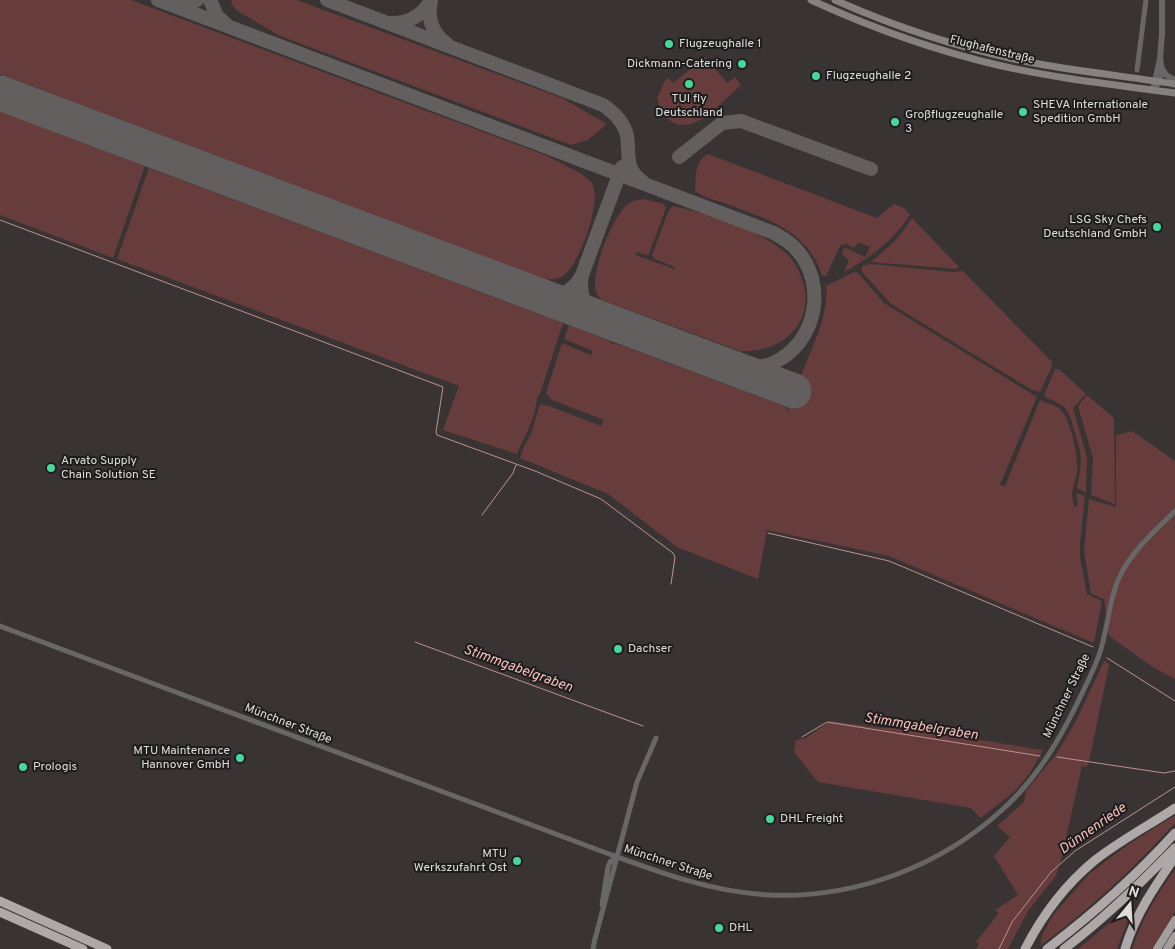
<svg xmlns="http://www.w3.org/2000/svg" width="1175" height="949" viewBox="0 0 1175 949" font-family="Overpass,sans-serif">
<style>
.green{fill:#663c3c}
.lines{fill:none;stroke-linecap:round;stroke-linejoin:round}
.stream{stroke:#bf9292;stroke-width:1}
.taxiway{stroke:#645f5f;stroke-width:14}
.runway{stroke:#645f5f;stroke-width:35}
.minor{stroke:#686666;stroke-width:5}
.tertiary{stroke:#686666;stroke-width:6}
.secondary{stroke:#858181;stroke-width:7}
.trunk{stroke:#a49e9e;stroke-width:8}
.motorway{stroke:#aea8a8;stroke-width:9}
.poi-dot{fill:#4bd49b;stroke:#1e1c1c;stroke-width:2}
.labels{text-anchor:middle;dominant-baseline:central;stroke-width:4;stroke-linejoin:round;paint-order:stroke}
.poi-label{font-size:12px;fill:#e0dcdc;stroke:#1e1c1c;text-anchor:start}
.street-label{font-size:12px;fill:#e0dcdc;stroke:#1e1c1c}
.water-label{font-size:14px;font-style:italic;fill:#fac1bf;stroke:#1e1c1c}
</style>
<rect width="100%" height="100%" fill="#393333"/>
<!-- green -->
<path class="green" d="M0 0H131L545 155C556 161 586 174 592 183 603 200 579 266 563 276 557 280 551 279 544 279L0 74Z
M231 0H297L562 98 607 124 588 140 571 145 280 36 236 10 232 4Z
M705 57 727 83 735 77 741 85C730 95 709 117 696 122 675 131 662 118 657 98L665 81 668 78 673 83Z
M0 111 145 166 113 258 0 215Z
M708 154 877 218 894 204 904 208 910 215C893 241 871 257 844 272L849 261 842 254 844 248H846L865 257 870 247 858 242 854 248 846 244 840 246 826 276H822C808 229 765 219 724 203 715 200 703 197 695 191 696 177 694 161 708 154Z
M149 168 563 323 540 394C536 398 537 400 536 405 534 422 523 438 517 454L443 430 459 386 117 259Z
M644 199 664 204 666 208 649 254 646 255 637 252 636 255 674 269 675 267 654 259 652 255 668 212 673 206C706 213 765 232 788 255 796 263 800 272 803 282 816 324 780 354 740 351L602 300C598 296 595 292 595 286 594 266 611 220 626 206 631 201 637 200 644 199Z
M912 218 959 267 956 269 870 262C888 249 901 236 912 218Z
M870 264 954 272 963 271 1052 362V366L1040 392 1032 390 891 304 862 272V266Z
M854 272 858 273 884 303 1037 397 1000 485 1005 486 1040 400C1047 404 1056 404 1061 410 1071 420 1079 460 1077 473 1074 486 1069 495 1075 507L1078 505 1076 493 1085 496 1080 544V557L1087 594 1102 601 1094 643 889 556 767 530 758 579 677 547 608 494 520 458 525 444 531 434 540 404 549 406 601 426 604 420 552 400 546 393 562 343 591 355 593 351 564 339 569 325 610 341 612 344 615 343 786 407 787 412 791 403 797 405 805 383 799 380C810 352 829 316 826 286Z
M1055 369H1059L1086 394 1073 408 1087 458 1086 493 1077 488 1081 464 1080 450 1070 417 1065 407 1044 396Z
M1087 395 1114 418 1115 504 1091 495 1093 458 1078 406Z
M1132 431 1175 461V679L1154 668 1109 636 1104 599 1091 594 1084 551 1089 499 1116 507V435Z
M1104 661 1107 662 1109 665 1090 757 1087 767 1082 766 1061 860 1056 876 1028 911 1008 949H976L979 944 976 942 999 913 995 910 1018 895 994 856 1010 837 997 826 1024 802 1026 791 1057 753 1076 721Z
M830 721 882 728H906L1043 750 1030 773 1015 791 981 818 971 808 818 782 794 752 796 740 806 738Z
M1175 815V823C1133 869 1090 909 1040 946L1042 935 1053 915 1089 874 1126 846Z
M1175 870V912L1152 949H1132C1142 920 1156 894 1175 870Z
M1126 911 1130 915 1117 949H1078L1122 912Z"/>
<g class="lines">
<!-- stream -->
<path class="stream" d="M0 220 443 387 436 432 437 435 535 471 601 499 673 553 675 557 671 584
M482 515 513 473 516 465
M768 533 889 561 1093 647
M415 642 643 726
M1107 658 1175 701
M802 737 827 722 1040 756
M1057 757 1164 773 1175 771
M999 949 1012 922 1051 872 1075 851 1175 787"/>
<!-- taxiway -->
<path class="taxiway" d="M158 0 774 233C782 238 790 242 796 249 828 284 817 343 773 363 759 369 743 368 728 366
M210 0 217 16 227 25
M327 0 603 105C615 113 624 122 627 136 630 155 624 169 643 182
M431 1C427 18 432 33 447 44
M174 5 188 4 197 0
M390 23C408 24 423 15 431 0
M679 157 722 123 741 121 871 169
M582 275 622 167
M532 293C554 298 570 297 582 275 578 296 586 309 603 320"/>
<!-- runway -->
<path class="runway" d="M0 93 794 391"/>
<!-- minor -->
<path class="minor" d="M1137 70 1146 0
M0 626C163 687 325 749 489 809 529 824 569 839 609 854 661 873 712 892 768 895 854 899 940 867 1003 809 1041 775 1065 730 1086 685 1092 672 1099 659 1102 645 1109 620 1110 593 1123 570 1137 546 1156 530 1175 511
M602 905 608 867 610 862 616 857
M595 939 637 782 656 738
M593 949 595 938"/>
<!-- tertiary -->
<path class="tertiary" d="M1162 69 1166 75 1175 80
M1154 86 1160 59
M1153 90 1159 82 1162 69 1160 59 1162 34V0"/>
<!-- secondary -->
<path class="secondary" d="M811 0C872 28 936 51 1002 66 1059 79 1117 85 1175 93
M835 0C900 29 969 51 1039 64 1084 72 1130 77 1175 84"/>
<!-- trunk -->
<path class="trunk" d="M1157 949 1175 920
M1167 949 1175 936"/>
<!-- motorway -->
<path class="motorway" d="M0 901 107 949
M0 912 83 949
M1025 949C1042 916 1065 885 1094 861 1119 841 1148 826 1175 808
M1047 949C1093 914 1136 876 1175 833
M1064 949C1104 919 1140 884 1175 848
M1125 949C1135 915 1155 886 1175 857"/>
</g>
<!-- markers -->
<g class="poi-dot">
<circle cx="669" cy="44" r="5"/>
<circle cx="742" cy="64" r="5"/>
<circle cx="816" cy="76" r="5"/>
<circle cx="689" cy="84" r="5"/>
<circle cx="1023" cy="112" r="5"/>
<circle cx="895" cy="122" r="5"/>
<circle cx="1157" cy="227" r="5"/>
<circle cx="51" cy="468" r="5"/>
<circle cx="618" cy="649" r="5"/>
<circle cx="240" cy="758" r="5"/>
<circle cx="23" cy="767" r="5"/>
<circle cx="770" cy="819" r="5"/>
<circle cx="517" cy="861" r="5"/>
<circle cx="719" cy="928" r="5"/>
</g>
<g class="labels">
<!-- poi labels -->
<g class="poi-label">
<text x="679" y="44">Flugzeughalle 1</text>
<text x="732" y="64" text-anchor="end">Dickmann-Catering</text>
<text x="826" y="76">Flugzeughalle 2</text>
<text x="689" y="99" text-anchor="middle">TUI fly<tspan x="689" dy="14">Deutschland</tspan></text>
<text x="1033" y="105">SHEVA Internationale<tspan x="1033" dy="14">Spedition GmbH</tspan></text>
<text x="905" y="115">Großflugzeughalle<tspan x="905" dy="14">3</tspan></text>
<text x="1147" y="220" text-anchor="end">LSG Sky Chefs<tspan x="1147" dy="14">Deutschland GmbH</tspan></text>
<text x="61" y="461">Arvato Supply<tspan x="61" dy="14">Chain Solution SE</tspan></text>
<text x="628" y="649">Dachser</text>
<text x="230" y="751" text-anchor="end">MTU Maintenance<tspan x="230" dy="14">Hannover GmbH</tspan></text>
<text x="33" y="767">Prologis</text>
<text x="780" y="819">DHL Freight</text>
<text x="507" y="854" text-anchor="end">MTU<tspan x="507" dy="14">Werkszufahrt Ost</tspan></text>
<text x="729" y="928">DHL</text>
</g>
<!-- street labels -->
<g class="street-label">
<text transform="translate(992 50) rotate(14)">Flughafenstraße</text>
<text transform="translate(1067 696) rotate(-64)">Münchner Straße</text>
<text transform="translate(288 724) rotate(21)">Münchner Straße</text>
<text transform="translate(668 863) rotate(18)">Münchner Straße</text>
</g>
<!-- water labels -->
<g class="water-label">
<text transform="translate(518 669) rotate(20)">Stimmgabelgraben</text>
<text transform="translate(921 727) rotate(9)">Stimmgabelgraben</text>
<text transform="translate(1093 829) rotate(-35)">Dünnenriede</text>
</g>
</g>
<!-- north arrow -->
<g transform="translate(1130 904) rotate(18)" stroke="#1e1c1c" stroke-width="4" paint-order="stroke">
<path d="M0-4L9 19L0 12L-9 19Z" fill="#e0dcdc"/>
<text y="-8" font-size="14" font-weight="bold" text-anchor="middle" fill="#e0dcdc">N</text>
</g>
</svg>
